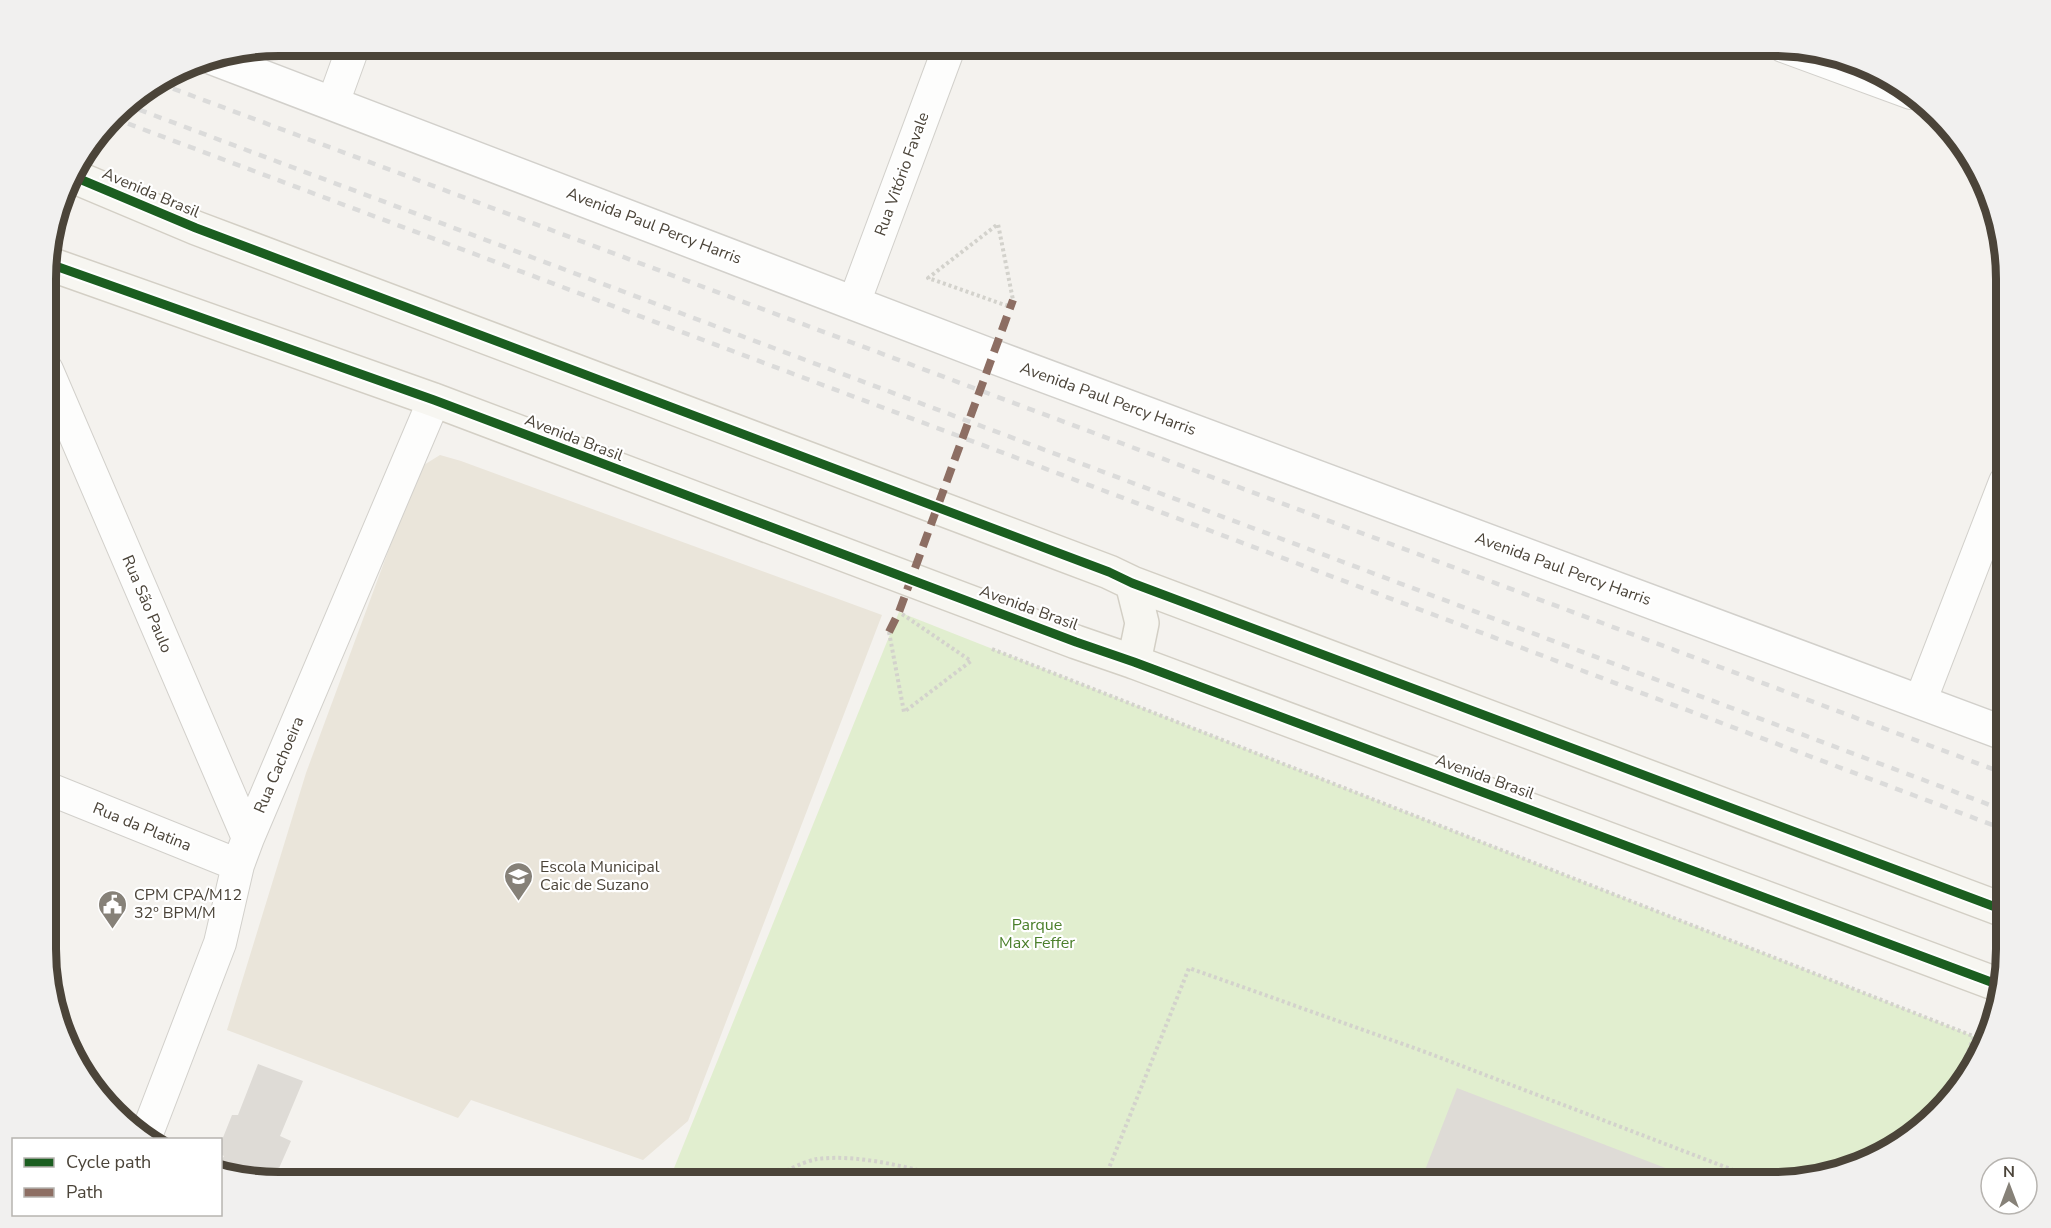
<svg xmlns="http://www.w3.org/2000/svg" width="2051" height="1228" viewBox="0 0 2051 1228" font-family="'Nunito Sans',sans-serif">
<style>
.education{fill:#eae5da}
.green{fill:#e1eecf}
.building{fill:#dedbd6}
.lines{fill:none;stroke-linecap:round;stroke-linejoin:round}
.minor-casing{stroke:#d2d0cb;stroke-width:34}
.tertiary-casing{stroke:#d2d0cb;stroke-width:36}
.secondary-casing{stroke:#d3cfc5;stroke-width:36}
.path{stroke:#d3d2cc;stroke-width:4;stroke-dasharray:3 3;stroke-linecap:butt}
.minor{stroke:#fdfdfc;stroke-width:32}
.tertiary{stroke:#fdfdfc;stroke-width:33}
.secondary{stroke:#f7f6f1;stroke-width:33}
.rail{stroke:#dbdbda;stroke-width:4.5;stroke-dasharray:8 8;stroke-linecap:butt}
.quiet{stroke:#8d6e63;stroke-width:8;stroke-dasharray:15 8;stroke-linecap:butt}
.cycleway-casing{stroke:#fff;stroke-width:13}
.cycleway{stroke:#1b5e20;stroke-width:9}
.labels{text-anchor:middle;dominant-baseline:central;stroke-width:4.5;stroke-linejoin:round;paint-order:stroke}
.street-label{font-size:16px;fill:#4b4439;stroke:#fff}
.poi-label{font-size:16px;fill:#4b4439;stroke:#fff;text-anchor:start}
.park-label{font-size:16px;fill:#4a7f2a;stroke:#fff}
.rim{fill:none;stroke:#4b4439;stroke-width:8}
</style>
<rect width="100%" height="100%" fill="#f4f2ee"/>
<!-- education -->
<path class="education" d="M440 455 461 461 882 615 688 1121 643 1160 471 1100 458 1118 227 1030 306 773 419 468Z"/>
<!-- green -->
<path class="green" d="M899 612 1983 1040 1974 1066 1937 1115 1889 1151 1787 1183H668Z"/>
<!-- building -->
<path class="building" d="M258 1064 303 1081 280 1136 291 1141 276 1175 264 1170 261 1181 220 1175V1163L224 1156 220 1154V1145L232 1115H238Z
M1457 1088 1702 1182V1183H1420Z"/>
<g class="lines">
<defs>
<path id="minor" d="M1783 46 1911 93
M333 103 354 45
M854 303 950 45
M47 370 248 838
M1920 702 2005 482
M47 788 238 865
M146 1136 220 943 238 865 248 838 434 400"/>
<path id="tertiary" d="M213 58 989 355 2006 734"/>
<path id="secondary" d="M70 175 196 228 1109 572 1132 583 2006 911
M47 263 434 400 1076 642 1134 662 1999 985
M1132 583 1142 623 1134 662"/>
</defs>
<!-- minor casing -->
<use href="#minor" class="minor-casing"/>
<!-- tertiary casing -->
<use href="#tertiary" class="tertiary-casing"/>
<!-- secondary casing -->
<use href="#secondary" class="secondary-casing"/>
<!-- path -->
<path class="path" d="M1008 306 928 278 998 224 1013 300
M889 632 904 712 971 661 902 614
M992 649 1983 1040
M1951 1096 1974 1036
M766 1183C778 1174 802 1162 817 1159 865 1153 923 1172 969 1183
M1103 1183 1189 968 1428 1053 1767 1183"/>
<!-- minor -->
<use href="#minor" class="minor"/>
<!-- tertiary -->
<use href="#tertiary" class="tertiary"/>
<!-- secondary -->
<use href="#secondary" class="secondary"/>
<!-- rail -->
<path class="rail" d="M158 83 2006 774
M124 104 2006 811
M113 118 2006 830"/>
<!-- quiet -->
<path class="quiet" d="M889 632 899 612 1013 300"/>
<defs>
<path id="cycleway" d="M70 175 196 228 1109 572 1132 583 2006 911
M47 263 434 400 1076 642 1134 662 1999 985"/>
</defs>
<!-- cycleway casing -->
<use href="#cycleway" class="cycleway-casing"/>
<!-- cycleway -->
<use href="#cycleway" class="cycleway"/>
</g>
<!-- icons -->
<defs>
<symbol id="school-pin" viewBox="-11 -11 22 30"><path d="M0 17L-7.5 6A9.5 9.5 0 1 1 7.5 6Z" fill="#868178" stroke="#fff"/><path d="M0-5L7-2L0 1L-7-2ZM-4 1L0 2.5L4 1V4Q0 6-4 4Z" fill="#fff"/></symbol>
<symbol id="civic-pin" viewBox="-11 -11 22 30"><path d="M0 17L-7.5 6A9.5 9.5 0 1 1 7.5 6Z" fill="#868178" stroke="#fff"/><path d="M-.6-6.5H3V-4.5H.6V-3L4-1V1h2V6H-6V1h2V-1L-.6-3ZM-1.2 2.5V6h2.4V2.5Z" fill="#fff"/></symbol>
</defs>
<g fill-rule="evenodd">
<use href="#school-pin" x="502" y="860" width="33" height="45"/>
<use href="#civic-pin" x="96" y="888" width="33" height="45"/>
</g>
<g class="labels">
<!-- street labels -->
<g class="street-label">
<text transform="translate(902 174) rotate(-70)">Rua Vitório Favale</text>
<text transform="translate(151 193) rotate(23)">Avenida Brasil</text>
<text transform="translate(654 226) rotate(21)">Avenida Paul Percy Harris</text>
<text transform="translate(1108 399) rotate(20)">Avenida Paul Percy Harris</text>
<text transform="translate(574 438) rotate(21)">Avenida Brasil</text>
<text transform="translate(1563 569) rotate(20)">Avenida Paul Percy Harris</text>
<text transform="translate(147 604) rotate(67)">Rua São Paulo</text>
<text transform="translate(1029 608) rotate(20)">Avenida Brasil</text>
<text transform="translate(279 765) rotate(-67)">Rua Cachoeira</text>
<text transform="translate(1485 777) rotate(20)">Avenida Brasil</text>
<text transform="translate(142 827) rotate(22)">Rua da Platina</text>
</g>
<!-- poi labels -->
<g class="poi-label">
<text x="540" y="867">Escola Municipal<tspan x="540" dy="18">Caic de Suzano</tspan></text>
<text x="134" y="895">CPM CPA/M12<tspan x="134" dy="18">32º BPM/M</tspan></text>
</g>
<!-- park labels -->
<g class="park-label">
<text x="1037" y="925">Parque<tspan x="1037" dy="18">Max Feffer</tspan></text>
</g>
</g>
<!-- crop -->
<path d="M0 0H2051V1228H0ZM279 56H1773A223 223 0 0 1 1996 279V949A223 223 0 0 1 1773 1172H279A223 223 0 0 1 56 949V279A223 223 0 0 1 279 56Z" fill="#f1f0ef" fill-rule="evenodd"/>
<path class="rim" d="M279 56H1773A223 223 0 0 1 1996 279V949A223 223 0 0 1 1773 1172H279A223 223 0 0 1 56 949V279A223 223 0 0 1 279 56Z"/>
<!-- legend -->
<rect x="12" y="1138" width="210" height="78" fill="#ffffff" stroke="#b7b4b0" stroke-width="1.5"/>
<rect x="24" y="1158" width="30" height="9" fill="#1b5e20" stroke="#b7b4b0" stroke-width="1.5"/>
<text x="66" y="1168" font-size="18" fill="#4b4439">Cycle path</text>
<rect x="24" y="1188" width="30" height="9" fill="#8d6e63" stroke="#b7b4b0" stroke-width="1.5"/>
<text x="66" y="1198" font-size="18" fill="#4b4439">Path</text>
<!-- north arrow -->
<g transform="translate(2009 1186)"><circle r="28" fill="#ffffff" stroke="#b7b4b0" stroke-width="1.5"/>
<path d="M0-4.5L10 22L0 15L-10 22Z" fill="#868178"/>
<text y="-9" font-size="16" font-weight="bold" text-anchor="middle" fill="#4b4439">N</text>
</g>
</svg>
